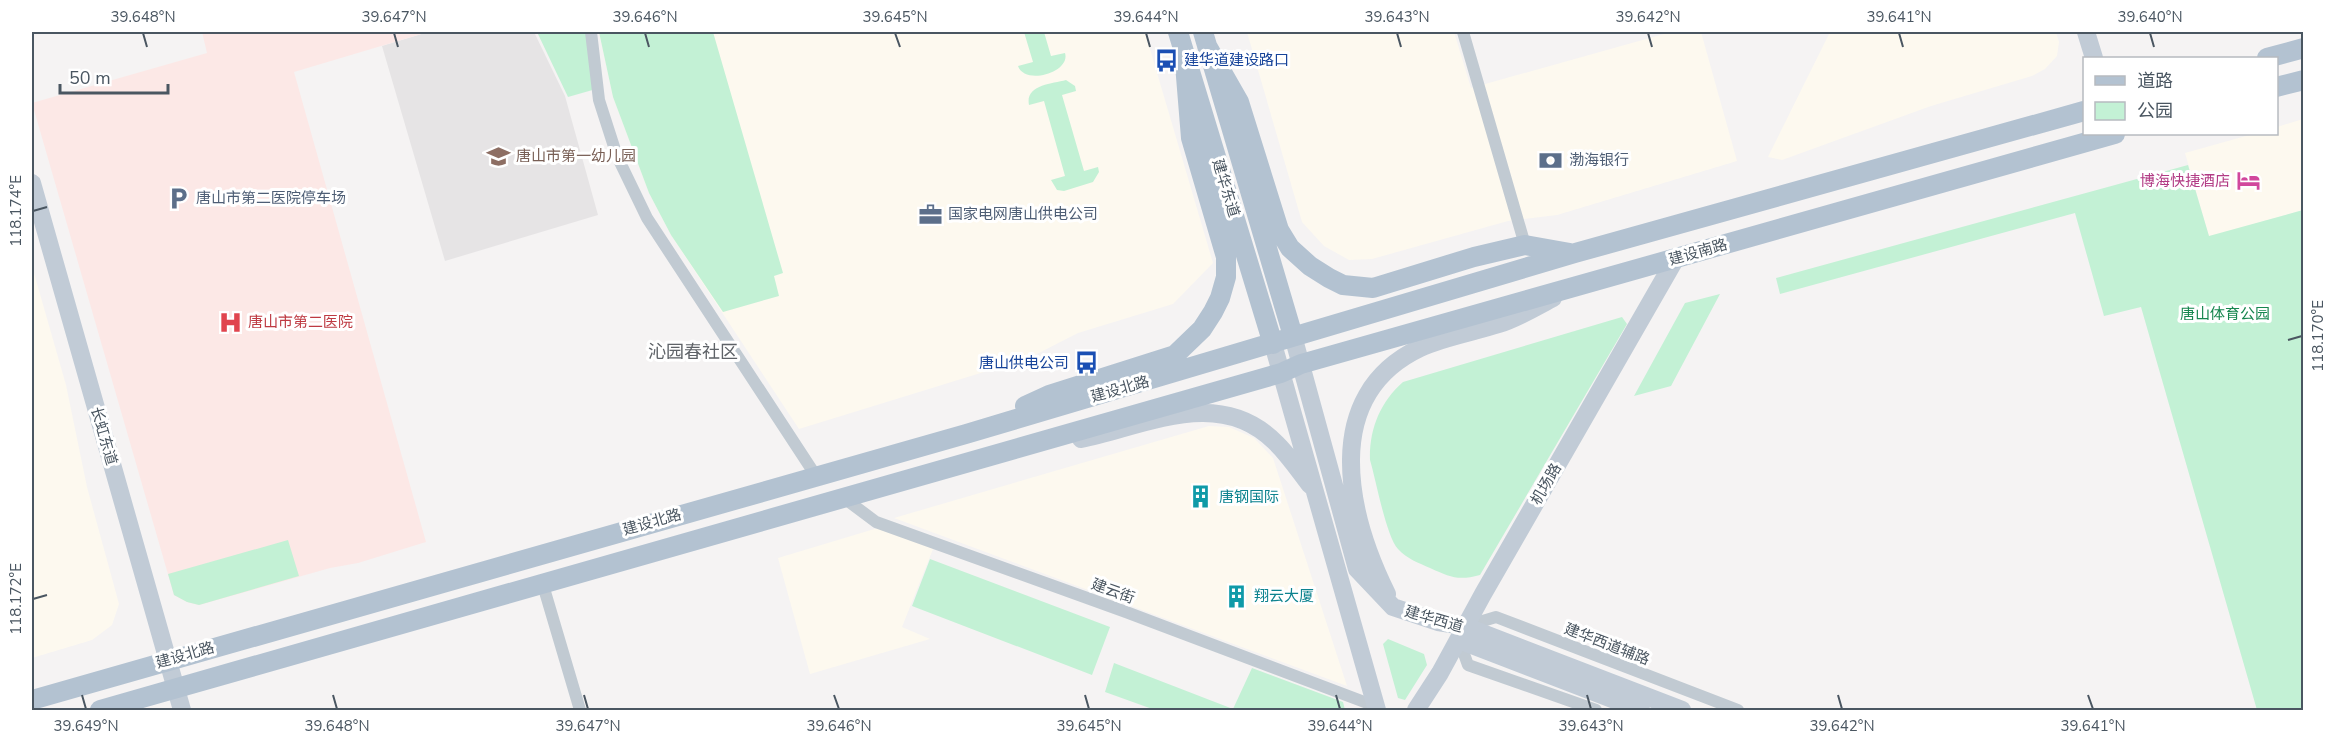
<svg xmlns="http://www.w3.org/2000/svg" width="2335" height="742" viewBox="0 0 2335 742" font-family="'Nunito Sans','Noto Sans SC',sans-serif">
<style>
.commercial{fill:#fdf9ef}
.education{fill:#e6e4e5}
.medical{fill:#fce8e6}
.green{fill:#c3f1d5}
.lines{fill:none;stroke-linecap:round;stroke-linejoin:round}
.street{stroke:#c1cad2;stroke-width:12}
.secondary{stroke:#c1cbd6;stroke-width:18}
.primary{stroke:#b3c2d1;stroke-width:20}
.ticks{fill:none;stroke:#4a5661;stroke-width:2}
.labels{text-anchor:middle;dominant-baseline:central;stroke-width:6;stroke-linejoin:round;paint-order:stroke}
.transit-label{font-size:15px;fill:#164399;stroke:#fff;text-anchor:start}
.education-label{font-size:15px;fill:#785e54;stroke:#fff;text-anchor:start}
.service-label{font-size:15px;fill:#4e5e75;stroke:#fff;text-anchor:start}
.hotel-label{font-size:15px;fill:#b23c85;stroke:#fff;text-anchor:end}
.street-label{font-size:15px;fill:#4a5661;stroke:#fff}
.park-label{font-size:15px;fill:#17864f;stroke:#fff}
.health-label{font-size:15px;fill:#be3a42;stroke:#fff;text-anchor:start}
.culture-label{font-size:15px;fill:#0d838f;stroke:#fff;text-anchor:start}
.quarter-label{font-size:18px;fill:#5f6368;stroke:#fff}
.neatline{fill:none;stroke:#4a5661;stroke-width:2}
.ticks-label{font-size:15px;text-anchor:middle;fill:#4a5661}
</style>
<rect width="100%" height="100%" fill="#f5f3f3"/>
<!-- commercial -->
<path class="commercial" d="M599 32H1145L1213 263 1173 304 1078 333 1029 358 799 429 671 235 649 193 613 97Z
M1247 32H1454L1471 88 1671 32H1701L1737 161 1557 215 1508 221 1372 259 1349 260 1324 246 1302 222Z
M1830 32H2056L2059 42 2057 56 2045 69 2032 76 1931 106 1782 160 1768 157Z
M2303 119V210L2209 237 2185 153 2253 134H2276L2277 127Z
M32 266 66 385 87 487 119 604 112 625 92 640 32 658Z
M1209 426 1229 427 1254 438 1273 458 1347 686 894 518Z
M881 527 935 544 902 627 930 639 810 674 778 558Z"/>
<!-- education -->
<path class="education" d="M428 32H534L565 96 598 215 445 261 382 46Z"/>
<!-- medical -->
<path class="medical" d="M202 32H428L294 72 426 542 358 563 330 568 199 605 187 602 174 595 32 103 207 53Z"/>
<!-- green -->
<path class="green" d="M537 32H589L596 89 568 97Z
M599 32H713L783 273 774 276 779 296 723 312 671 235 649 193 613 97Z
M1024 32H1044L1051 56 1065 53C1071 72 1025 86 1018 66L1033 62Z
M1066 80 1075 86 1076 91 1062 95 1084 171 1098 167 1099 172 1093 182 1064 191 1057 190 1051 180 1065 176 1044 101 1029 105C1025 85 1051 84 1066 80Z
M2188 165 2209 236 2303 210V710H2257L2141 307 2104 316 2075 213 1780 294 1776 278Z
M1720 294 1671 386 1634 396 1685 303Z
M1622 317 1627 324 1480 575C1458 581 1450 577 1430 568 1419 563 1407 559 1398 549 1386 536 1376 480 1370 460 1369 430 1380 402 1403 382Z
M288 540 299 576 199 605 187 602 174 595 168 574Z
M930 559 1110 627 1092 675 912 606Z
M1388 639 1424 654 1427 665 1405 700 1398 698 1383 644Z
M1114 663 1233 709 1252 668 1343 702 1345 710H1155L1105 692Z"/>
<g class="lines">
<!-- street -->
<path class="street" d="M591 32 599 100 617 156 647 218 816 476
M1463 32 1525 245
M844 498 876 522 1126 612 1375 706
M543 585 580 710
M1466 626 1496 617 1738 710
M1459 640 1468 665 1596 710"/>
<!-- secondary -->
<path class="secondary" d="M2086 32 2094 58
M32 183 182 710
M1293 336 1357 569 1393 607 1438 622 1464 626 1682 710
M1273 344 1377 710
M1081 439C1145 426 1219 386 1275 442 1288 454 1299 471 1310 485
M1387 594C1348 515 1319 396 1420 348 1444 337 1474 332 1499 324 1518 318 1536 307 1553 298
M1459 640 1641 710
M1416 710 1440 673 1483 594 1676 258"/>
<!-- primary -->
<path class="primary" d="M1178 32 1273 344
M1203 32 1293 336
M1207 46 1239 102 1279 230 1290 248 1310 266 1329 278 1343 285 1373 288 1474 257 1525 245 1570 253
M2267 58 2304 48
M2276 87 2304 80
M1025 406 1049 395 1175 355 1202 329 1213 312 1220 298 1226 277V257L1191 138 1184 52
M32 700 966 434 1575 253 2084 111
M100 710 1281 373 1301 364 2115 134"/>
</g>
<!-- ticks -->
<path class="ticks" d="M143 33 147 47M394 33 398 47M645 33 649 47M895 33 900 47M1146 33 1150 47M1397 33 1401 47M1648 33 1652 47M1899 33 1903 47M2150 33 2154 47M33 211 47 207M2288 340 2302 336M33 599 47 595M82 695 86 709M333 695 337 709M584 695 588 709M834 695 839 709M1085 695 1089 709M1336 695 1340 709M1587 695 1591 709M1838 695 1842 709M2088 695 2093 709"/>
<!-- icons -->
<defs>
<symbol id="bus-bare" viewBox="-9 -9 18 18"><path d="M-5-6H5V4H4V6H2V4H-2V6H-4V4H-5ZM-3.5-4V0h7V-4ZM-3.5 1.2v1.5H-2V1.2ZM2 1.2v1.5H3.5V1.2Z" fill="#1a4fb4" stroke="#fff" stroke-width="2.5" paint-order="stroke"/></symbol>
<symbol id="school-bare" viewBox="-9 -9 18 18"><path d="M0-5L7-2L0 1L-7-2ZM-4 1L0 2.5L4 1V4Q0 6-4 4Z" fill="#8d6e63" stroke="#fff" stroke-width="2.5" paint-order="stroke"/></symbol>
<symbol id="bank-bare" viewBox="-9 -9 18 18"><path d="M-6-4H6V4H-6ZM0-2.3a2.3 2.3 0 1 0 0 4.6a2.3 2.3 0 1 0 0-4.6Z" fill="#5c6f8a" stroke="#fff" stroke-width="2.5" paint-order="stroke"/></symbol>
<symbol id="hotel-bare" viewBox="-9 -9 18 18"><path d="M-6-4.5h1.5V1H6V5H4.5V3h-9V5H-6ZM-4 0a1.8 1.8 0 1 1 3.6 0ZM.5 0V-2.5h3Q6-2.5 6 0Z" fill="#d1479c" stroke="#fff" stroke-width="2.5" paint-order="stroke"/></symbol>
<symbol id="parking-bare" viewBox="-9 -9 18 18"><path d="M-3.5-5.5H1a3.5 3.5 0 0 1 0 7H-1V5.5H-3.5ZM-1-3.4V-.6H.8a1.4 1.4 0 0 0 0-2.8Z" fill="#5c6f8a" stroke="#fff" stroke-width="2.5" paint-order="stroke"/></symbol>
<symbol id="office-bare" viewBox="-9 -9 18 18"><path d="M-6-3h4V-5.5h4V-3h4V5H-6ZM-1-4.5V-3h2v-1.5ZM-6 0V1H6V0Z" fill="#5c6f8a" stroke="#fff" stroke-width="2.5" paint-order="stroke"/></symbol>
<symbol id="hospital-bare" viewBox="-9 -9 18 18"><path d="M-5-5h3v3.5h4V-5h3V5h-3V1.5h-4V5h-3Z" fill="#e0444e" stroke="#fff" stroke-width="2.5" paint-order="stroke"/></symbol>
<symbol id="building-bare" viewBox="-9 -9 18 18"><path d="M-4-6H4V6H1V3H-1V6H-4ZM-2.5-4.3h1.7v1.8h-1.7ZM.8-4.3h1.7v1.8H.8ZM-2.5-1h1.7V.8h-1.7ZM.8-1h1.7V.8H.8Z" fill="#0f9aa8" stroke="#fff" stroke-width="2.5" paint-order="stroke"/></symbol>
</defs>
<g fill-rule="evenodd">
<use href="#bus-bare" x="1150" y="44" width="33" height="33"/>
<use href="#school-bare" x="482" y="140" width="33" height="33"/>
<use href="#bank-bare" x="1534" y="144" width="33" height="33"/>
<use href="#hotel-bare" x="2232" y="164" width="33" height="33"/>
<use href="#parking-bare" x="162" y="182" width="33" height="33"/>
<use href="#office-bare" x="914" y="198" width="33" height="33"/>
<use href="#hospital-bare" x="214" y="306" width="33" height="33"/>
<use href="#bus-bare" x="1070" y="346" width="33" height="33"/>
<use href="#building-bare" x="1184" y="480" width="33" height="33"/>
<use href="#building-bare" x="1220" y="580" width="33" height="33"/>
</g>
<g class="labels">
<!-- transit labels -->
<g class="transit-label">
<text x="1184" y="60">建华道建设路口</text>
<text x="1069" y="363" text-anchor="end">唐山供电公司</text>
</g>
<!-- education labels -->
<g class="education-label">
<text x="516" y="156">唐山市第一幼儿园</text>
</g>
<!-- service labels -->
<g class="service-label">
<text x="1569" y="160">渤海银行</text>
<text x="196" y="198">唐山市第二医院停车场</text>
<text x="948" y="214">国家电网唐山供电公司</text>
</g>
<!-- hotel labels -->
<g class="hotel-label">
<text x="2230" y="181">博海快捷酒店</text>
</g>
<!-- street labels -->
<g class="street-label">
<text transform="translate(1226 188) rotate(73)">建华东道</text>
<text transform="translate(1698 252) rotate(-16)">建设南路</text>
<text transform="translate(1120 389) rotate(-16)">建设北路</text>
<text transform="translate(104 436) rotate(74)">长虹东道</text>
<text transform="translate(1546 484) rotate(-60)">机场路</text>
<text transform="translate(652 522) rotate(-16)">建设北路</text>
<text transform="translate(1113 591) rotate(20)">建云街</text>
<text transform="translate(1434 619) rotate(16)">建华西道</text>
<text transform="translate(1607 644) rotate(21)">建华西道辅路</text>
<text transform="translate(185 655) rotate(-16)">建设北路</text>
</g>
<!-- park labels -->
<g class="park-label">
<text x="2225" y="314">唐山体育公园</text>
</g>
<!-- health labels -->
<g class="health-label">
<text x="248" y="322">唐山市第二医院</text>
</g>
<!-- culture labels -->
<g class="culture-label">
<text x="1219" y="497">唐钢国际</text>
<text x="1254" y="596">翔云大厦</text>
</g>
<!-- quarter labels -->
<g class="quarter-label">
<text x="693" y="352">沁园春社区</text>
</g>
</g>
<!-- border -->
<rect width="2335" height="742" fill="none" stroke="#ffffff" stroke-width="66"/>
<!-- legend -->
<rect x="2083" y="57" width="195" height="78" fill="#ffffff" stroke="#b7bbc0" stroke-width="1.5"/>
<rect x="2095" y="76" width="30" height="9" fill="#b3c2d1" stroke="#b7bbc0" stroke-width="1.5"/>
<text x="2137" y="87" font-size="18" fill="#4a5661">道路</text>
<rect x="2095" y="102" width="30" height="18" fill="#c3f1d5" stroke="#b7bbc0" stroke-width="1.5"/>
<text x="2137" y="117" font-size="18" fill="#4a5661">公园</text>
<!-- scale -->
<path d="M60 84v9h108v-9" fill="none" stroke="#4a5661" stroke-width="3"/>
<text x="69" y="84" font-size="18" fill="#4a5661" stroke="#ffffff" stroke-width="4.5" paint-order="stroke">50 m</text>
<rect x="33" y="33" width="2269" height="676" class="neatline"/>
<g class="ticks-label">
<text x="143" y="22">39.648°N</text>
<text x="394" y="22">39.647°N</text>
<text x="645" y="22">39.646°N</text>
<text x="895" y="22">39.645°N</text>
<text x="1146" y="22">39.644°N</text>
<text x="1397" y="22">39.643°N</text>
<text x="1648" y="22">39.642°N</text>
<text x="1899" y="22">39.641°N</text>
<text x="2150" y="22">39.640°N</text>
<text transform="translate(16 211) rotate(-90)" y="5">118.174°E</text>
<text transform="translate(2318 336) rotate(-90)" y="5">118.170°E</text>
<text transform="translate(16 599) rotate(-90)" y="5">118.172°E</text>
<text x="86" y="731">39.649°N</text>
<text x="337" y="731">39.648°N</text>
<text x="588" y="731">39.647°N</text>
<text x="839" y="731">39.646°N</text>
<text x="1089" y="731">39.645°N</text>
<text x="1340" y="731">39.644°N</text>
<text x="1591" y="731">39.643°N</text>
<text x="1842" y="731">39.642°N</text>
<text x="2093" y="731">39.641°N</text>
</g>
</svg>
